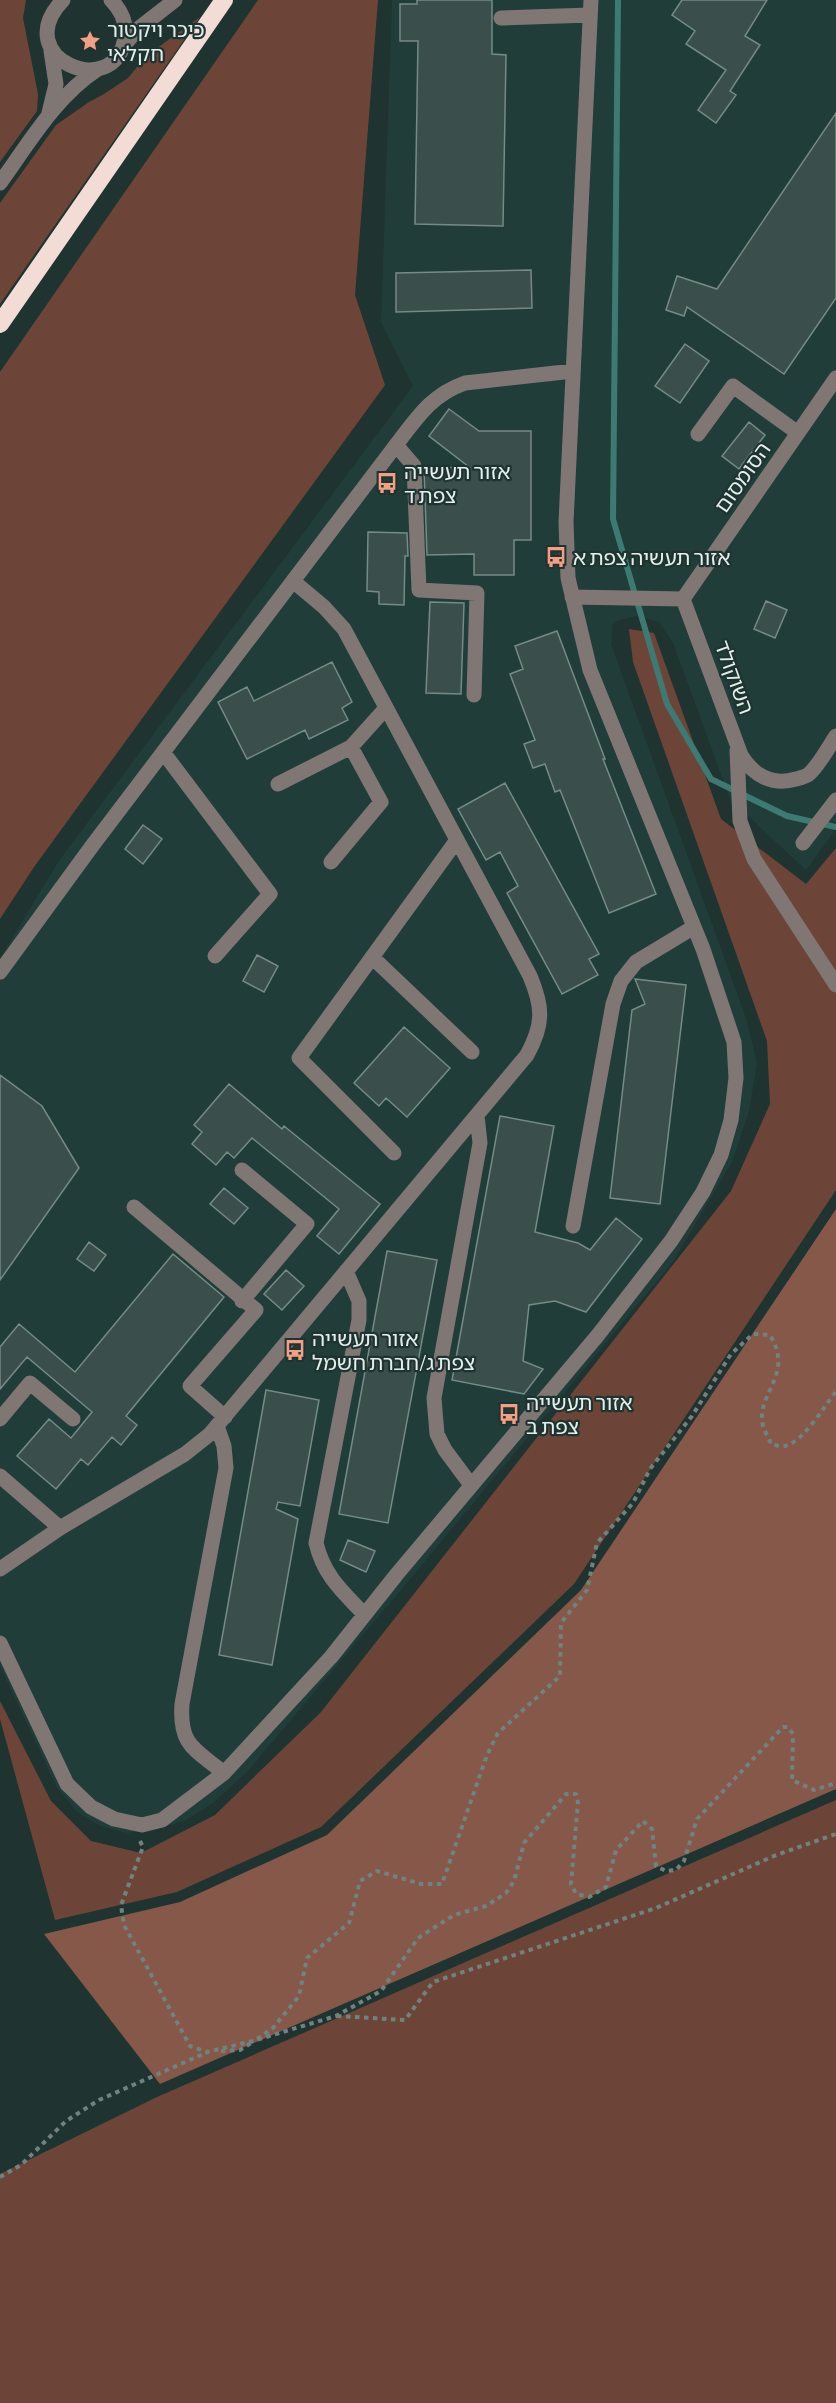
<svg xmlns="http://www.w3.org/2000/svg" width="836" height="2403" viewBox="0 0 836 2403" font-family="'Asap Condensed','Noto Sans Hebrew',sans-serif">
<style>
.built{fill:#203d3a}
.green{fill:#6d4538}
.forest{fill:#855849}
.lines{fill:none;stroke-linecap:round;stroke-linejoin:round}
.stream{stroke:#3d7a73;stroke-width:6}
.building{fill:#3a4e4b;stroke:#758b88;stroke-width:1.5}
.path{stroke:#71827f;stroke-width:4;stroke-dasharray:4.5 4.5;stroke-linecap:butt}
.minor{stroke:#807774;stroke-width:15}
.highway{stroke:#f2dcd5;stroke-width:18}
.labels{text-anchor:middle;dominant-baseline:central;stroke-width:4.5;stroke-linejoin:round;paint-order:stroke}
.poi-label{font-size:21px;fill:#e3efed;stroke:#1f3330;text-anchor:start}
.street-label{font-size:21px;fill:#e3efed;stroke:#1f3330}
</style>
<rect width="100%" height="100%" fill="#1f3330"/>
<!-- built -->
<path class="built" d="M392 0H836V829L806 870 730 799 673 643 659 622 637 616 620 620 613 624 611 644 746 1018 757 1063 749 1111 732 1162 673 1262 411 1578 247 1772 213 1803 186 1820 158 1829 127 1833 100 1826 76 1811 56 1786 0 1666V958L58 862 413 386 381 322Z"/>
<!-- green -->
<path class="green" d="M0 0H26L23 18 38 94 37 111 0 162Z
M258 0H378L355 295 385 385 34 867 0 919V372Z
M200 17 0 304V203L56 125 89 102 104 94 128 78 146 56Z
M629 629 654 633 721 819 806 884 836 848V1190L574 1584 321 1827 177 1892 55 1920 0 1719V1701L51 1801 91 1841 141 1853 215 1815 321 1712 731 1191 770 1104 767 1041 633 662Z
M836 1800V2403H0V2174L157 2097Z"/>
<!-- forest -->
<path class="forest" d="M836 1209V1789L160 2084 44 1934 180 1902 327 1835 581 1590Z"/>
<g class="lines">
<!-- stream -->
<path class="stream" d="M618 0 613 519 667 704 711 779 787 816 836 827"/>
</g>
<!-- building -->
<path class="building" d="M417 0H492V54L506 55 503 226 415 224 418 41H400V4H417Z
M682 0H767L745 36 760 45 730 91 736 95 716 123 698 110 726 70 686 44 695 31 672 15Z
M836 113V298L784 374 687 307 684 316 666 310 677 276 717 289Z
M531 270 532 308 396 312V273Z
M685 344 709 361 680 403 655 386Z
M449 409 479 431H531V540H514V575H474V554L427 555 424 468 469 467 429 436Z
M749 422 765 435 739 469 722 456Z
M368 532 407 533 408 556H405L404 605 379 604V592L367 591Z
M766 601 787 610 775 638 754 629Z
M430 602 464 603 461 694 426 693Z
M557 631 605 759H603L656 894 609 913 560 790 555 792 545 764 533 768 524 744 535 740 510 674 523 669 515 646Z
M332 662 352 702 342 708 348 720 309 739 305 730 247 759 218 702 247 687 254 701Z
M505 783 599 954 589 959 598 975 562 994 507 893 518 886 500 852 486 860 458 809Z
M143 825 162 839 143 864 125 849Z
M257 955 278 966 264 992 243 981Z
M635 979 686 985 660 1204 610 1198 632 1010 645 1004Z
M404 1027 450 1068 407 1117 386 1098 379 1106 354 1083Z
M0 1075 42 1106 79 1168 0 1280Z
M229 1084 282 1129 284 1126 380 1204 339 1254 317 1236 339 1209 252 1138 234 1158 227 1152 216 1165 192 1144 202 1132 194 1125Z
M500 1116 554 1126 535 1232 578 1243 590 1250 616 1218 642 1239 586 1312 555 1301 529 1305 523 1361 543 1369 524 1394 452 1380Z
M224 1188 248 1208 234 1224 210 1204Z
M89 1242 106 1255 94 1271 77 1259Z
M387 1251 437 1260 388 1523 339 1514Z
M173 1254 224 1297 126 1416 137 1425 121 1445 112 1437 88 1465 81 1459 56 1489 17 1456 49 1419 71 1438 92 1412 27 1357 0 1389V1347L19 1324 75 1372Z
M286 1270 304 1286 282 1310 264 1294Z
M266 1390 319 1400 300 1506 278 1502 276 1509 298 1519 272 1665 219 1655Z
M348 1540 375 1551 366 1572 340 1560Z"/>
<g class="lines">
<!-- path -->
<path class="path" d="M140 1841 143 1847 121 1905 124 1925 190 2046 207 2052 253 2041 336 2016 381 1991 418 1938 454 1915 486 1906 506 1893 514 1881 524 1843 566 1794H576L578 1802 571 1884 576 1894 589 1897 606 1887 616 1850 643 1821 652 1829 656 1866 666 1871 676 1870 684 1861 697 1819 783 1727H788L793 1734 792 1780 814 1790 836 1783
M337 2016 405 2020 433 1982 656 1908 774 1856 836 1834
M257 2039 273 2028 299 1996 307 1958 349 1923 360 1881 377 1871 421 1884H442L487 1755 498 1733 560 1676 561 1623 587 1590 597 1543 633 1503 650 1469 692 1416 731 1354 753 1334 770 1335C795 1376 755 1393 763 1426 765 1432 769 1438 771 1444 775 1445 781 1447 785 1446 803 1442 825 1406 836 1391
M221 2051 240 2050 251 2043
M0 2177 21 2165 66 2121 99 2100 208 2052"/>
<!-- minor -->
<path class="minor" d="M63 0C7 58 116 103 125 37 127 22 121 10 111 0
M501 18 590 15
M124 45 138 29 175 0
M49 113 56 84 51 51
M0 183C29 143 56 96 98 69
M698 434 733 386 798 433
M396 445 414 466 419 590 477 593 474 695
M572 597 683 599 741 755C753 775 772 786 796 779 800 778 805 777 809 774 819 765 828 748 836 736
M683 599 836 378
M351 747 386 708
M737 750 740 821 754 859 836 985
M163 752 270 894 215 956
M278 784 351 747 381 802 331 862
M803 843 836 800
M372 957 472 1052
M0 972 92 846 396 445C417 418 431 395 465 383L573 371
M394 1153 299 1058 457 840
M242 1170 307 1224 242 1301
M134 1207 256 1310 190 1386 225 1417
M573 1226 613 1004 621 981 636 962 694 927
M346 1271 359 1301V1320L316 1543C324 1576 342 1591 364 1614
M0 1419 30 1383 73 1419
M217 1426 224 1446 226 1468 182 1704C179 1746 195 1749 224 1773
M0 1476 60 1528
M471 1485 445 1450 437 1434 434 1398 480 1143 477 1115
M0 1569 60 1528 185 1454 210 1434 527 1055C544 1024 543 1007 530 976L344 629 324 607 293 581
M0 1643 67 1784 91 1807 114 1819 142 1825 162 1820 224 1773 331 1657 397 1574 598 1335 671 1241 703 1192 721 1155 731 1120 736 1078 734 1042 703 949 590 670 568 578 566 522 591 0"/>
<!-- highway -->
<path class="highway" d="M0 324 224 0"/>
</g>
<!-- icons -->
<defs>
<symbol id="sight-bare" viewBox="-9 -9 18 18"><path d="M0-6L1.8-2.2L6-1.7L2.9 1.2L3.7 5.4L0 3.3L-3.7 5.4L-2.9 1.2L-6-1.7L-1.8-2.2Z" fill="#f39f84" stroke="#1f3330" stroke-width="2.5" paint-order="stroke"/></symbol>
<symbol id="bus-bare" viewBox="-9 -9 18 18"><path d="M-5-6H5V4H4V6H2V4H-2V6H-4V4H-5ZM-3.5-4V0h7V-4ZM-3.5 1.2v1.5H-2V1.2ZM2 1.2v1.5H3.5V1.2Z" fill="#f39f84" stroke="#1f3330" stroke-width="2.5" paint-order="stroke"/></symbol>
</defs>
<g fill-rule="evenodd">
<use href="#sight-bare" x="75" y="26" width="30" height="30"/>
<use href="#bus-bare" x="372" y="468" width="30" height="30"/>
<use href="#bus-bare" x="541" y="542" width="30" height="30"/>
<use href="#bus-bare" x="280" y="1335" width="30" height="30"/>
<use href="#bus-bare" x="494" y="1399" width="30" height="30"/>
</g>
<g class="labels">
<!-- poi labels -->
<g class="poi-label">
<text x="107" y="29">כיכר ויקטור<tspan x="107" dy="24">חקלאי</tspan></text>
<text x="404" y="471">אזור תעשייה<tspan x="404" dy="24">צפת ד</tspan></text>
<text x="573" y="557">אזור תעשיה צפת א</text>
<text x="312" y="1338">אזור תעשייה<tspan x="312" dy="24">צפת ג/חברת חשמל</tspan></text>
<text x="526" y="1402">אזור תעשייה<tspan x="526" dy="24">צפת ב</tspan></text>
</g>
<!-- street labels -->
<g class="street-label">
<text transform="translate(742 477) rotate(-55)">הסומסום</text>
<text transform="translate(735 677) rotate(70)">השוקולד</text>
</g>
</g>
</svg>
